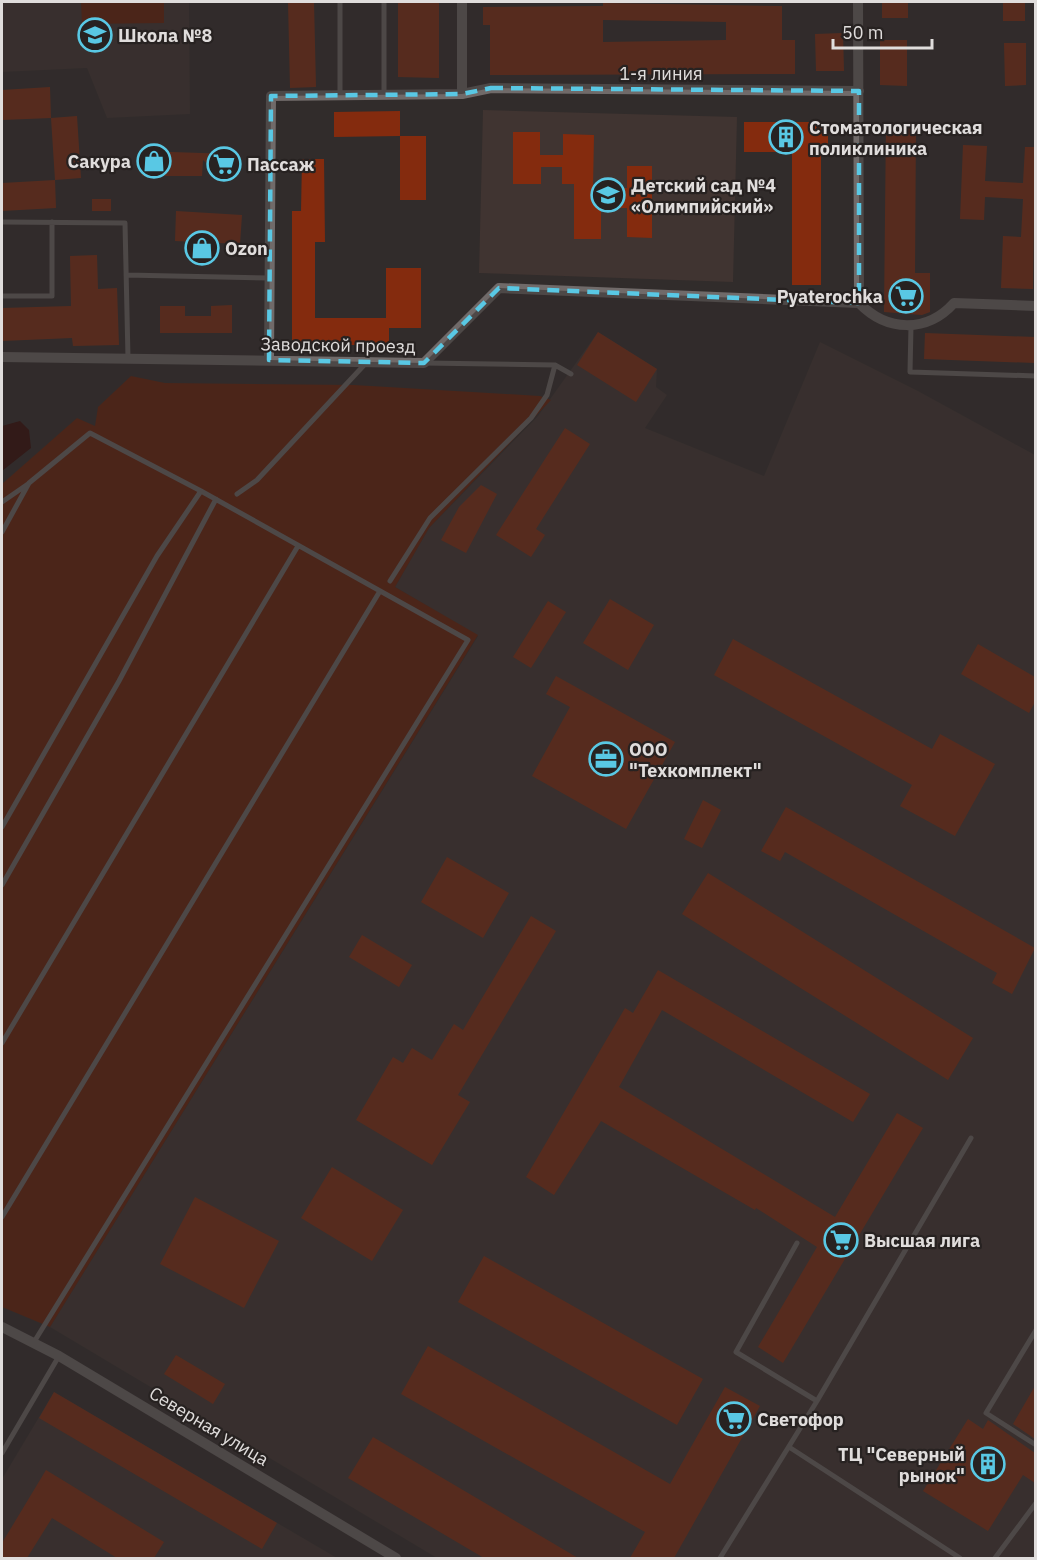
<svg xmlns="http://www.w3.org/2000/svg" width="1037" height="1560" viewBox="0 0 1037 1560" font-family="'IBM Plex Sans',sans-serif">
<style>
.built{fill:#403431}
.green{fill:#6a1e04}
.water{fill:#330500}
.building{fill:#842b0e;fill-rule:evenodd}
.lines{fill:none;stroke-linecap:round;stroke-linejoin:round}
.service{stroke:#706a69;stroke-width:5}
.minor{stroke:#706a69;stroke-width:10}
.marked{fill:none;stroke:#59c8e4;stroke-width:4.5;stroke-dasharray:12 8;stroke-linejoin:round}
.labels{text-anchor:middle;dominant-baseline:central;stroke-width:4.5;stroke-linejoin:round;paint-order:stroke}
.poi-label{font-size:18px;font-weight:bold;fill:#e0dddc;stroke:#272221;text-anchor:start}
.street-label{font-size:18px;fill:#e0dddc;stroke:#272221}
</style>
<rect width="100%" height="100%" fill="#312c2b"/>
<!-- built -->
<path class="built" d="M2 2H189L190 114 107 118 87 68 2 72Z
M483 110 737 117 733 282 479 273Z
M598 332 657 369 656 387 667 395 645 428 764 476 820 342 918 391 1035 455V1558H437L50 1327 478 636 395 587 429 528 538 416Z
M54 1392 320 1548 337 1558H2V1479Z"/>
<!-- green -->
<path class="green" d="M81 2H164V23L82 24Z
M131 376 165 383 354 385 540 396 551 400 429 528 395 587 478 635 50 1327 2 1307V484L77 418 95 426 98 407Z"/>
<!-- water -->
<path class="water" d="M20 421 29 430 31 448 2 471V426Z"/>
<!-- building -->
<path class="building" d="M288 2H314L316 87 290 88Z
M398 2H439V78L398 77Z
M882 2H908V18H882Z
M1003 2H1025V21H1003Z
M603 3 782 6V40H795V74L490 75V25H483V7L603 6ZM603 20 726 22V40L603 42Z
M843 33 844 71H816L815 34Z
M880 40H907V86L880 85Z
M1004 43H1026V85L1005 86Z
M50 87 51 118 2 120V90Z
M400 111V136L334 137V112Z
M77 116 81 178 55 180 51 118Z
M744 122H828V152H821V285H792V152H744Z
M886 123H916L915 273H930V312L922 315 884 312Z
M513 132H540V155H563V134L594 135 593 188H627V166H652V238L627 237V208H601V239H574V184H562V167H541V184H513Z
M400 136H426V200H400Z
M963 145 987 146 985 181 1023 183 1025 147H1035L1033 289 1001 288 1003 236 1021 237 1023 199 985 197 984 220 960 219Z
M142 151 231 154 232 175H220L203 160 202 176H142Z
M302 159H324L325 242H315V318H386V268H421V328H389V345H292V211H301Z
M55 180 56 208 2 211V183Z
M92 199H111V211H92Z
M176 211 242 215 240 244 175 241Z
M97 255 98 289 117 288 119 345 73 346 72 338 2 341V308L71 306 70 256Z
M232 305V333H160V306H185V316H211V306Z
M598 332 657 369 636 402 577 365Z
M925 333 1035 337V363L924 359Z
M565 428 590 444 536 529 545 535 531 557 496 535Z
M481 485 497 494 466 553 441 540 459 507Z
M610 599 654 625 628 670 583 643Z
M548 601 566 612 531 668 513 657Z
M733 639 932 749 940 734 995 764 955 836 900 806 912 785 714 675Z
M978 644 1035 677V702L1029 713 961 674Z
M556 676 675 742 626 829 532 776 570 707 546 694Z
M703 800 721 810 702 848 684 839Z
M786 807 1035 948 1012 994 992 983 997 973 785 852 780 861 761 851Z
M447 857 509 893 483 938 421 902Z
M708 873 973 1038 948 1080 682 914Z
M531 916 556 931 458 1095 470 1102 432 1165 356 1120 393 1057 403 1063 412 1048 432 1060 454 1024 463 1030Z
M362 935 412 965 399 987 349 957Z
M658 970 870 1094 853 1122 662 1010 619 1087 835 1217 897 1113 923 1128 783 1363 758 1347 817 1247 756 1208 755 1210 601 1121 554 1195 526 1177 625 1008 633 1013Z
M332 1167 403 1210 372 1261 301 1218Z
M195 1197 279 1241 244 1308 160 1264Z
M484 1256 703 1379 677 1425 458 1302Z
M428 1346 670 1484 725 1387 760 1406 674 1558H630L645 1532 401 1394Z
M176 1355 225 1384 213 1404 164 1374Z
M1035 1386V1439L1013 1424Z
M54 1392 277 1523 262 1549 39 1418Z
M968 1419 983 1429 988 1420 1035 1453V1483L1023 1475 988 1531 923 1491Z
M373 1437 578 1558H484L348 1478Z
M46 1470 164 1542 154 1558H117L52 1518 27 1558H2V1543Z"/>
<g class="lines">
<!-- service -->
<path class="service" d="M384 94V2
M340 95V2
M2 222 125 223 128 358
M126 275 270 278
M2 296H52V222
M911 326 910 372 1036 376
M424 363 555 365 571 374
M237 494 257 480 366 363
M2 502 28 484
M2 532 29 483 90 433 201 491 468 640 34 1342
M390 581 430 518 531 418 547 395 555 365
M2 827 157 556 201 491
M2 885 119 681 216 499
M2 1043 298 546
M2 1217 380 591
M797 1243 736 1352 817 1401
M1036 1330 986 1413 1036 1445
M789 1447 960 1558
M2 1453 59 1356
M720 1558 817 1401 971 1138
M995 1558 1036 1503"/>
<!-- minor -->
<path class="minor" d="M462 2V94
M858 2 859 303
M2 357 424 363 499 288 859 303C887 332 927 333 954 303L1036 306
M269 360 271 96 462 94 491 88 859 91
M2 1327 59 1356 396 1558"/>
</g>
<!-- marked area -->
<path d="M0 0H1037V1560H0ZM491 88 859 91V303L499 288 424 363 269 360 271 96 462 94Z" fill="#312c2b" fill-opacity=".55" fill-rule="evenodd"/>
<path class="marked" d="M491 88 859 91V303L499 288 424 363 269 360 271 96 462 94Z"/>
<!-- icons -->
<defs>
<symbol id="school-ring" viewBox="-11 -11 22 22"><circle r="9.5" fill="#272221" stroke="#59c8e4" stroke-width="1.5"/><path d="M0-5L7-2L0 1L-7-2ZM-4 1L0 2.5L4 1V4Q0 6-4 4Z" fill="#59c8e4"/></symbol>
<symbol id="building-ring" viewBox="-11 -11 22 22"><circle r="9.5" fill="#272221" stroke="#59c8e4" stroke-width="1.5"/><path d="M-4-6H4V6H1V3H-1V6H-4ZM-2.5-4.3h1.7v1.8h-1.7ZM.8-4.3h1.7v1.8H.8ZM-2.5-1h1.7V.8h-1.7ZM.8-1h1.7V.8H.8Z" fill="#59c8e4"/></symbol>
<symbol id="shop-ring" viewBox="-11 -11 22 22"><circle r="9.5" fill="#272221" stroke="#59c8e4" stroke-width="1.5"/><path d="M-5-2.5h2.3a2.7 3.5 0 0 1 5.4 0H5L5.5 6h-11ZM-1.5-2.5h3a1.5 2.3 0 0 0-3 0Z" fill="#59c8e4"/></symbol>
<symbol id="supermarket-ring" viewBox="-11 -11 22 22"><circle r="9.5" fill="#272221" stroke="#59c8e4" stroke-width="1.5"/><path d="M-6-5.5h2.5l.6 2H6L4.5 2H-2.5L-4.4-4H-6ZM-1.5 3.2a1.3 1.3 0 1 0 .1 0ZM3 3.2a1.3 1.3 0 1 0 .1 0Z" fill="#59c8e4"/></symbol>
<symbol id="office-ring" viewBox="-11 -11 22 22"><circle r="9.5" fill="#272221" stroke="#59c8e4" stroke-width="1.5"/><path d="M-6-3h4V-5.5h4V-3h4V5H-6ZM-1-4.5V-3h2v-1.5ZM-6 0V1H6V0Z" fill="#59c8e4"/></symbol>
</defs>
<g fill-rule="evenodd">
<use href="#school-ring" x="76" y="16" width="38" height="38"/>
<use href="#building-ring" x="767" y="118" width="38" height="38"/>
<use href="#shop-ring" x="135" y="142" width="38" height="38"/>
<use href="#supermarket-ring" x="205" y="145" width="38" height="38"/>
<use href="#school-ring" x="589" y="176" width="38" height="38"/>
<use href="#shop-ring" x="183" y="229" width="38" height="38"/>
<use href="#supermarket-ring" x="887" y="277" width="38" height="38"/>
<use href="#office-ring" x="587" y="740" width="38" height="38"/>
<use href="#supermarket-ring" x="822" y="1221" width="38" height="38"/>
<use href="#supermarket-ring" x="715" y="1400" width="38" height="38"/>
<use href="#building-ring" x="969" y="1445" width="38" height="38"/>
</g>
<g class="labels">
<!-- poi labels -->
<g class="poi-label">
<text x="118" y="35">Школа №8</text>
<text x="809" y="127">Стоматологическая<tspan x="809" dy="21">поликлиника</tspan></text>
<text x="131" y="161" text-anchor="end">Сакура</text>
<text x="247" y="164">Пассаж</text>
<text x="631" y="185">Детский сад №4<tspan x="631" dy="21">«Олимпийский»</tspan></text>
<text x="225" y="248">Ozon</text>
<text x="883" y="296" text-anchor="end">Pyaterochka</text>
<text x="629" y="749">ООО<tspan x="629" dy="21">"Техкомплект"</tspan></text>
<text x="864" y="1240">Высшая лига</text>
<text x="757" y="1419">Светофор</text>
<text x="965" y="1454" text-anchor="end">ТЦ "Северный<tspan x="965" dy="21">рынок"</tspan></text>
</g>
<!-- street labels -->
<g class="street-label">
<text x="661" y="73">1-я линия</text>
<text transform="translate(338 345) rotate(1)">Заводской проезд</text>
<text transform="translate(209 1426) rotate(31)">Северная улица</text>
</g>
</g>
<!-- border -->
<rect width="1037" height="1560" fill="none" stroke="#e0dddc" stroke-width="6"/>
<!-- scale -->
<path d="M833 39v9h99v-9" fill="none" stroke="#e0dddc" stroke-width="3"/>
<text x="842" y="39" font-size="18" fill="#e0dddc" stroke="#272221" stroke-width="4.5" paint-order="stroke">50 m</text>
</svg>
